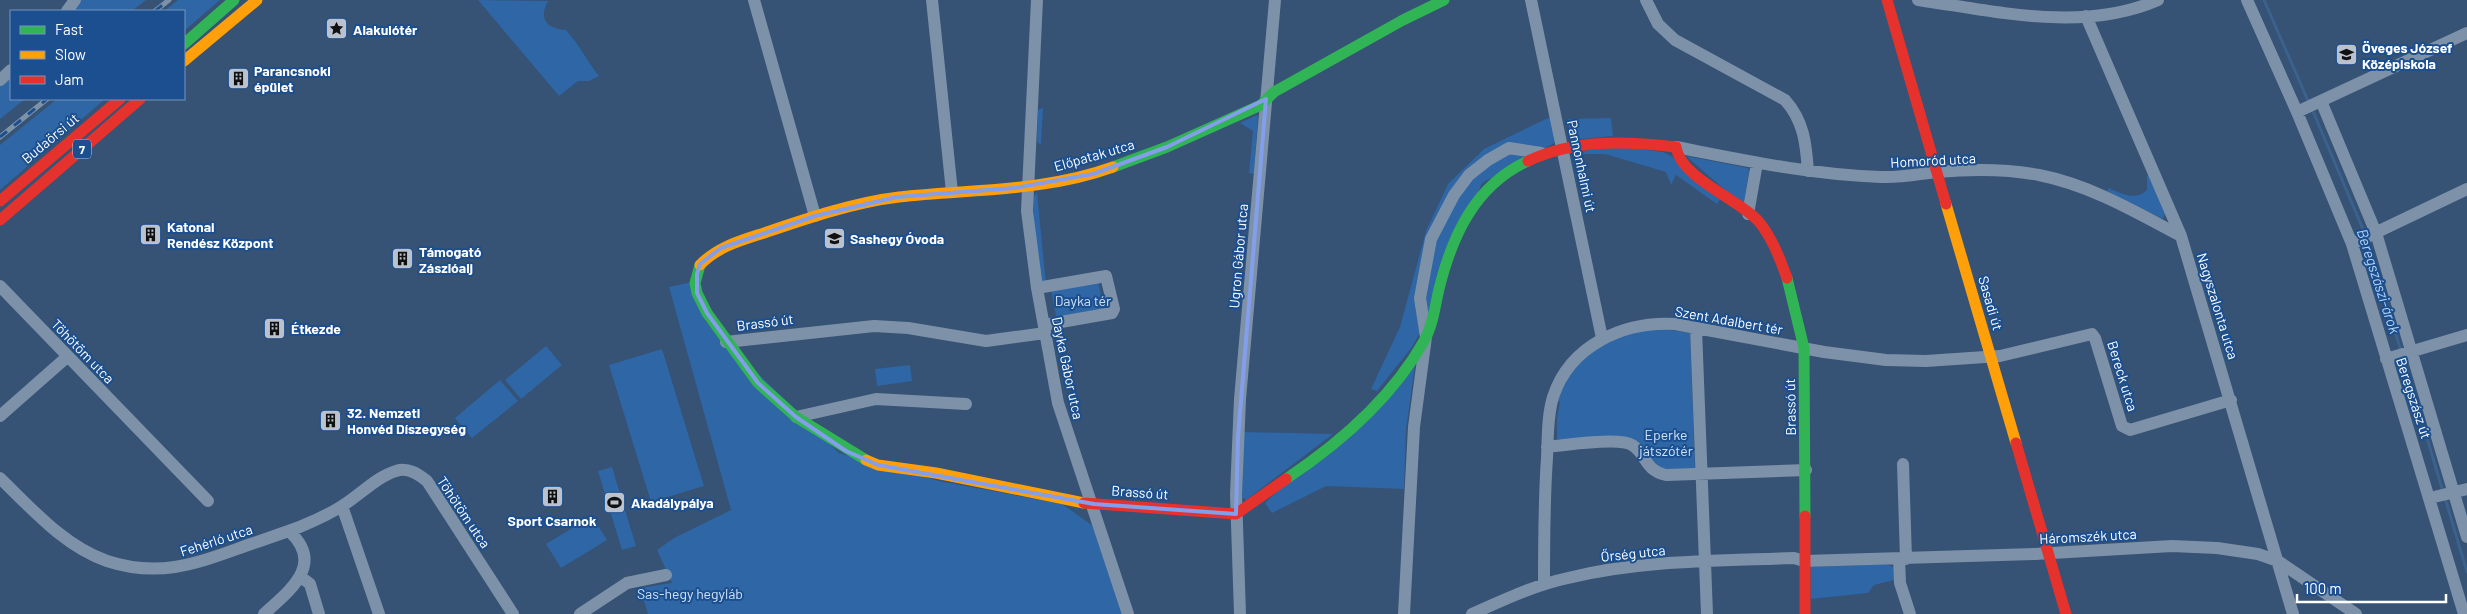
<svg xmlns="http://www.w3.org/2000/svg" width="2467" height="614" viewBox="0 0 2467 614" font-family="Barlow,sans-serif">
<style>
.green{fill:#2f66a5}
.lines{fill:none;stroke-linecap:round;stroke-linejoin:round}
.stream{stroke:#3b618d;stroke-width:3}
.street{stroke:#7d92a8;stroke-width:12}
.fast{stroke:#30b455;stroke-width:11}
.slow{stroke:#ff9f0a;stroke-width:11}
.jam{stroke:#e5322d;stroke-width:11}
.rail-casing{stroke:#7e92a7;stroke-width:5}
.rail{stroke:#1b4f8f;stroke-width:3;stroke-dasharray:9;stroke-linecap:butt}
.marked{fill:none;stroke:#839eea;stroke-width:4;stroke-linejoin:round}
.labels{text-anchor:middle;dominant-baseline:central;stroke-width:4;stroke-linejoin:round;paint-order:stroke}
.shield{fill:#1b4f8f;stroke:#bbcadd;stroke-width:1}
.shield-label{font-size:12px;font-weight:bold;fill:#fff}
.poi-label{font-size:14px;font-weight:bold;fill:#fff;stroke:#1b4f8f;text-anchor:start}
.street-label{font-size:14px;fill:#fff;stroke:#1b4f8f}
.park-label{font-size:14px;fill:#cfe3fa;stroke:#1b4f8f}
.water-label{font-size:15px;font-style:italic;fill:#b5d3f5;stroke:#1b4f8f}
</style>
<rect width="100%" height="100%" fill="#365274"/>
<!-- green -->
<path class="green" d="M81 0H146L132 11H73Z
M178 0H220L184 31V11H164Z
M478 0 548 1C538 19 547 29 566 30 579 44 587 61 599 76L589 81H578L559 96Z
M11 76V99H25L0 119V86Z
M57 99H105L0 190V145Z
M1043 108 1041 145 1037 142 1038 110Z
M1257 115 1258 117 1254 174 1249 173 1253 131 1240 123Z
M1552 116 1558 141 1482 183 1423 327 1412 347 1377 391 1371 389 1400 327 1426 231 1448 184 1484 149Z
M1611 118 1613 136 1571 140 1568 119Z
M1610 145 1663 152 1673 157 1720 199 1717 204 1676 175 1671 185 1666 172 1605 154H1573Z
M1686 156 1748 168 1749 172 1744 202 1741 204Z
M2149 175 2166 211 2163 219 2107 191 2109 188C2121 194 2136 201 2147 190V176Z
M1037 192 1046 285 1042 283 1035 248 1033 198Z
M1098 280 1104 312 1057 321 1051 290Z
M692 282 706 322 839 453 939 481 1062 504 1096 528 1123 614H648L640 588 672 583 657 550 674 538 731 510 669 287Z
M1657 328 1690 333 1695 468 1663 470 1639 446 1557 439V418L1560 402 1557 400C1562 389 1567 378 1574 368 1592 343 1628 333 1657 328Z
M546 346 562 365 521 399 505 380Z
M662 349 704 486 651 502 609 365Z
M910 365 912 381 877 386 875 369Z
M1415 365 1406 430 1404 489 1326 486 1272 513 1266 505V502Z
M500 380 518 401 472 438 455 418Z
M1244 432 1333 434 1246 500 1240 496Z
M612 467 636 546 622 550 598 471Z
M592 516 607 540 561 568 546 544Z
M1887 564 1893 567 1894 580 1874 585 1868 593 1811 599V567Z"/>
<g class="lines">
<!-- stream -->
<path class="stream" d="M2264 0 2309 103
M2312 109 2365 234
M2367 240 2401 351
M2403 357 2443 492
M2445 498 2467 572"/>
<!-- street -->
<path class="street" d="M754 0 815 216
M932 0 952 192
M1037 0 1027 211 1037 288 1058 403 1128 614
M1531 0 1602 338
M1646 0 1658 24 1675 40 1785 100C1804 121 1806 144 1808 171
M1918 0C1995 11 2083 33 2158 0
M2247 0 2297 112 2352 244 2464 614
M67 11 75 0
M2086 16 2181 236 2293 614
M0 80 11 70
M2321 101 2376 233 2467 537
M2297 112 2467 33
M1676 147C1743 160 1812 175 1881 177 1900 178 1919 174 1937 172 1970 169 2008 169 2039 175 2090 185 2136 212 2181 236
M1748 214 1757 163
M2352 244 2467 189
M0 286 208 501
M1037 288 1106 276 1114 309 1112 313 1044 325
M1696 329 1707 614
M726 342 874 326 908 328 986 341 1045 333
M2386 359 2467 335
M0 416 67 357
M796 417 876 399 966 404
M1547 447C1564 445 1620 437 1632 445 1647 454 1644 470 1666 475L1806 470
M1903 464 1906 559
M0 478C32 509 64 546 107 561 162 579 200 562 251 544 283 533 313 524 342 506 359 496 376 477 396 471 408 467 418 474 427 481L513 614
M2430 498 2467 489
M342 506 379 614
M1899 559 1900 583 1910 614
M301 577 310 584 319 614
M1544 584C1544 542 1544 500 1547 458 1548 438 1547 417 1553 397 1570 345 1624 321 1675 324L1824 352 1886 360 1926 361 2000 356 2092 334 2095 338 2122 426 2130 430 2231 400
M264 614C289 591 325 565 290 532
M580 614 627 583 666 575
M1240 614 1236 494 1240 399 1275 0
M1404 614 1414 427 1426 337 1420 298 1431 239 1454 195 1469 175 1488 160 1509 148 1541 153
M1472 614C1503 600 1535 585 1568 578 1641 560 1720 561 1794 558L1804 561 2035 554 2172 546 2217 548 2258 554 2278 561 2356 614"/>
<!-- fast -->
<path class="fast" d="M184 44 234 0
M1113 167 1167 147 1261 105 1274 92 1403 20 1444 0
M700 265 695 283 697 293 707 313 758 383 796 417 866 460
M1787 278 1804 348 1805 516
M1286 479C1340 443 1392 398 1424 341 1433 326 1435 306 1439 289 1452 236 1475 185 1528 161"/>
<!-- slow -->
<path class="slow" d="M184 61 257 0
M1946 204 2016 443
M700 265C718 246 743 240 767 232 808 218 856 202 899 197 971 189 1044 192 1113 167
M866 460 878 465 936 473 1084 503"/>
<!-- jam -->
<path class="jam" d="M1887 0 1946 204
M1528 161C1575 139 1625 141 1676 147 1681 179 1741 200 1760 223 1773 240 1780 259 1787 278
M0 201 120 99
M0 220 140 99
M2016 443 2066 614
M1084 503 1236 514 1286 479
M1805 516V614"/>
<defs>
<path id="rail" d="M155 11 169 0
M0 137 47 99"/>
</defs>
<!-- rail casing -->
<use href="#rail" class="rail-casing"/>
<!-- rail -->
<use href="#rail" class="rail"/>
</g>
<!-- marked area -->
<path class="marked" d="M1266 99 1238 437 1236 514 1094 504 878 465 846 451 796 417 758 383 707 313 697 293V274L700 264 721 248 815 216 897 197 1015 188 1093 174 1167 147Z"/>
<!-- icons -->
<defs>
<symbol id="sight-square" viewBox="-11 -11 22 22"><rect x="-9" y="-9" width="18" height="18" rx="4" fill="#b9c2ce" stroke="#1b4f8f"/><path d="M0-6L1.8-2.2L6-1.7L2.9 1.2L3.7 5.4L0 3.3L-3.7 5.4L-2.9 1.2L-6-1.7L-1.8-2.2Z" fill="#111"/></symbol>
<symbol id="school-square" viewBox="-11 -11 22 22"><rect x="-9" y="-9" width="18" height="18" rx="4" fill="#b9c2ce" stroke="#1b4f8f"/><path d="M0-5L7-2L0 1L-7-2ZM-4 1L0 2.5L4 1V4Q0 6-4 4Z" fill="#111"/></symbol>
<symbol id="building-square" viewBox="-11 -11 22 22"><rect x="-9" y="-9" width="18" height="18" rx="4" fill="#b9c2ce" stroke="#1b4f8f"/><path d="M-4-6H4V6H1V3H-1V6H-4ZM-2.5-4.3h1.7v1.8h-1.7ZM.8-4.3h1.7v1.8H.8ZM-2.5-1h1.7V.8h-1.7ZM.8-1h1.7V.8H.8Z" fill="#111"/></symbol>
<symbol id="stadium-square" viewBox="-11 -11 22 22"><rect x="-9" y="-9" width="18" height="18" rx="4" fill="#b9c2ce" stroke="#1b4f8f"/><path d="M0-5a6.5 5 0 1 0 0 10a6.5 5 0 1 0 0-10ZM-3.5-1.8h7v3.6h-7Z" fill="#111"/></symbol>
</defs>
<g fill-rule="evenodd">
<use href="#sight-square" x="324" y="16" width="25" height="25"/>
<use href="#school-square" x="2334" y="42" width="25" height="25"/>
<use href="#building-square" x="226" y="66" width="25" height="25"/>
<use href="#building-square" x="138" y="222" width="25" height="25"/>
<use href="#school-square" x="822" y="226" width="25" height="25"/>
<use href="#building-square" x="390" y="246" width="25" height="25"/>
<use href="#building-square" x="262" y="316" width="25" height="25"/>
<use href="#building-square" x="318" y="408" width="25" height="25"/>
<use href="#building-square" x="540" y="484" width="25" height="25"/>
<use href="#stadium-square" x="602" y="490" width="25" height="25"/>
</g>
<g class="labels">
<!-- shield labels -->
<rect class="shield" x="73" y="139.5" width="18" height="19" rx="4"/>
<g class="shield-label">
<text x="82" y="149">7</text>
</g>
<!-- poi labels -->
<g class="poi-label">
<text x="353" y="29">Alakulótér</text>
<text x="2362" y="47">Öveges József<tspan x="2362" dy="16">Középiskola</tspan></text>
<text x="254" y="70">Parancsnoki<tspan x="254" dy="16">épület</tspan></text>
<text x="167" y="226">Katonai<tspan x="167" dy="16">Rendész Központ</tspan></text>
<text x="850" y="238">Sashegy Óvoda</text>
<text x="419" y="251">Támogató<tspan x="419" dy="16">Zászlóalj</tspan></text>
<text x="291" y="328">Étkezde</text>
<text x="347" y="412">32. Nemzeti<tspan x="347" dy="16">Honvéd Díszegység</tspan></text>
<text x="631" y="502">Akadálypálya</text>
<text x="552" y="520" text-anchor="middle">Sport Csarnok</text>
</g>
<!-- street labels -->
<g class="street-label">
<text transform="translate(50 138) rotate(-40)">Budaörsi út</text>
<text transform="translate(1094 155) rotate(-16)">Előpatak utca</text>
<text transform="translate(1933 160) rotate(-3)">Homoród utca</text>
<text transform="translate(1582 166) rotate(78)">Pannonhalmi út</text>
<text transform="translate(1238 256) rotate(-85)">Ugron Gábor utca</text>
<text transform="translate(1991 303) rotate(74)">Sasadi út</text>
<text transform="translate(2218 306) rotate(73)">Nagyszalonta utca</text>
<text transform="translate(1729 320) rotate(10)">Szent Adalbert tér</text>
<text transform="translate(765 322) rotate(-7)">Brassó út</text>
<text transform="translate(83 351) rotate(46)">Töhötöm utca</text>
<text transform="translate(1068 368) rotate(78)">Dayka Gábor utca</text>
<text transform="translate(2123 376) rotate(73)">Bereck utca</text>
<text transform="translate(2414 398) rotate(72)">Beregszász út</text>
<text transform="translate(1790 407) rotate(-91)">Brassó út</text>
<text transform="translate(1140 492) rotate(4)">Brassó út</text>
<text transform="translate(464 512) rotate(56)">Töhötöm utca</text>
<text transform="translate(2088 536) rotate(-3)">Háromszék utca</text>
<text transform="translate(216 540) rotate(-18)">Fehérló utca</text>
<text transform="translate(1633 553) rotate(-6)">Őrség utca</text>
</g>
<!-- park labels -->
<g class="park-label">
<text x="1083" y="300">Dayka tér</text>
<text x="1666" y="434">Eperke<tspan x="1666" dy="16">játszótér</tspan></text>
<text x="690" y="593">Sas-hegy hegyláb</text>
</g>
<!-- water labels -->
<g class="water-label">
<text transform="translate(2379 281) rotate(72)">Beregszászi-árok</text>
</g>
</g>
<!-- legend -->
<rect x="10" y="10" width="175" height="90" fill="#1b4f8f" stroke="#7695bc"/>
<rect x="20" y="26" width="25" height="8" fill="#30b455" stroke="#7695bc"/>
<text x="55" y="35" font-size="15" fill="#ffffff">Fast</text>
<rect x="20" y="51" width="25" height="8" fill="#ff9f0a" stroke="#7695bc"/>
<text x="55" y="60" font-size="15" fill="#ffffff">Slow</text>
<rect x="20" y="76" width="25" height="8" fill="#e5322d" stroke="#7695bc"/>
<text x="55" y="85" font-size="15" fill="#ffffff">Jam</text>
<!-- scale -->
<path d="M2297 594v8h149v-8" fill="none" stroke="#ffffff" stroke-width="2.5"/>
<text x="2304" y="594" font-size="15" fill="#ffffff" stroke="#1b4f8f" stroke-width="4" paint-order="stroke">100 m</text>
</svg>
